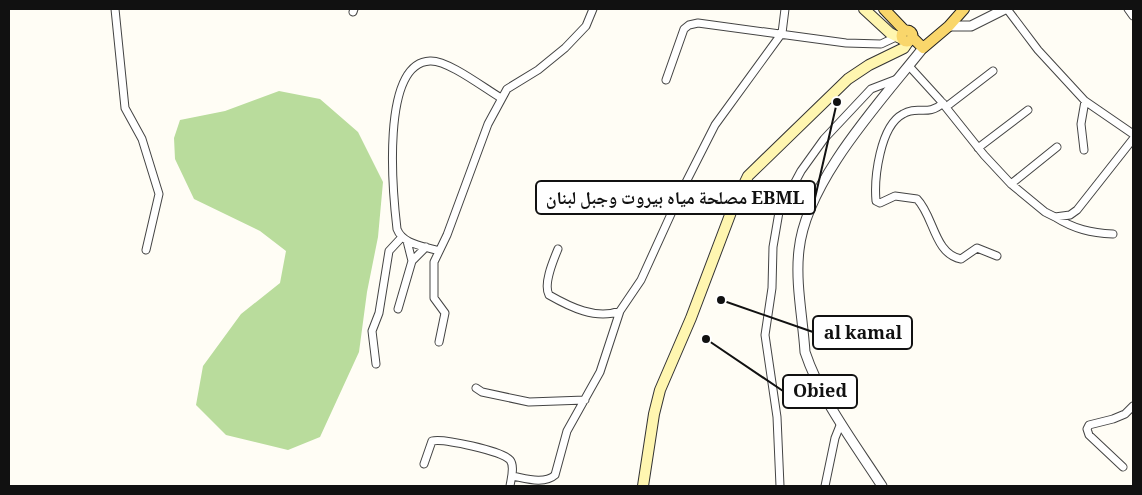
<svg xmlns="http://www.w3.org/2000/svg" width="1142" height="495" viewBox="0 0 1142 495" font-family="Georgia,'Noto Naskh Arabic',serif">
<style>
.forest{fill:#b9dc9c}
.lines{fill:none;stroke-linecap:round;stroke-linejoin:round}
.minor-casing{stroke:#444;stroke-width:9}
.tertiary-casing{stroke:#444;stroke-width:11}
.secondary-casing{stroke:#333;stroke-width:12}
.primary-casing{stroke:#222;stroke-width:12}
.minor{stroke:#fff;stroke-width:7}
.tertiary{stroke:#fff;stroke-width:9}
.secondary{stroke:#fff6b0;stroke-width:10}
.primary{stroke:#f9d66b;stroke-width:10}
.leader{fill:none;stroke:#111;stroke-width:2}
.callout-dot{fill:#111;stroke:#fff;stroke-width:2}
.callout{fill:#fff;stroke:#111;stroke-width:2}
.callout-label{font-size:18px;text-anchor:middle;font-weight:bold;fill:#111}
</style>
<rect width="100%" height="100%" fill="#fffdf5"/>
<!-- forest -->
<path class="forest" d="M279 91 320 99 358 132 383 182 378 237 367 292 359 352 320 437 288 450 226 435 196 405 203 366 241 314 280 283 286 251 260 231 194 199 175 159 174 138 180 120 225 111Z"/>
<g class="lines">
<defs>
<path id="minor" d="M115 9 125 108 142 139 159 194 146 250
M1007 9 1038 50 1085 101 1133 134
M1128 9 1133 16
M353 12 354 9
M909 66 940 100 984 155 1011 184 1045 212 1055 217 1070 215 1077 210 1133 139
M666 80 684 29 689 25 698 23 846 43 881 44 896 37
M943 103C928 117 917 105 903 114 880 126 874 178 876 201L880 203 895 196 917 199C934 216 934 254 961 259L977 248 997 256
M946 107 993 71
M978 148 1028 110
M1084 150 1081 124 1085 101
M1011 184 1057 147
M1055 217C1074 229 1091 233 1113 234
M407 241 412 261
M558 249C553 261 543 284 549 295 570 307 596 320 620 311
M439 251C425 246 403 245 397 229 393 195 380 63 430 61 448 60 484 88 501 98
M398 309 412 261 426 247
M439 342 445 313 434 298V262L447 235 488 124 507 89 538 70 565 48 586 26 593 9
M376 364 372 331 379 313 389 251 402 237
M476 388 482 392 529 402 585 400
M424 464 432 441C443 438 502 451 510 460 515 466 511 479 510 486
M1123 467 1089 435 1087 429 1089 425 1113 419 1125 414 1133 406
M512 476C524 478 544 485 555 475L567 431 600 372 620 311 641 280 681 192 715 125 782 33 785 9
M780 486 777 417 765 335 772 288 773 247 779 212 801 171 824 139 871 89 897 79
M825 486 835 438 841 423"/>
<path id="tertiary" d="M949 26H971L1005 9
M882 486C855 444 821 400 805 352 803 319 795 283 799 250 806 181 881 101 923 48"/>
<path id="secondary" d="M864 9 890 33 902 39
M643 486 654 414 660 390 691 318 733 207 748 176 848 79 869 65 904 48 908 42"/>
<path id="primary" d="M884 9 905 31
M901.5 36a5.5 5.5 0 1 1 11 0a5.5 5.5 0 1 1-11 0Z
M912 37 923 48 949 26 964 9"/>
</defs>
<!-- minor casing -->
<use href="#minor" class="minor-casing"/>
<!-- tertiary casing -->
<use href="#tertiary" class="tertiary-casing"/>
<!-- secondary casing -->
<use href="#secondary" class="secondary-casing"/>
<!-- primary casing -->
<use href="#primary" class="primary-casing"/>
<!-- minor -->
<use href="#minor" class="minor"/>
<!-- tertiary -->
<use href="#tertiary" class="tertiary"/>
<!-- secondary -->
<use href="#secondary" class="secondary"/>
<!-- primary -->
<use href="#primary" class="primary"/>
</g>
<!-- callouts -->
<path class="leader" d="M837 102L815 198M721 300L813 332M706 339L783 391"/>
<g class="callout-dot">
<circle cx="837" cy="102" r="5"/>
<circle cx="721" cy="300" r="5"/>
<circle cx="706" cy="339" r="5"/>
</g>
<g class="callout">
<rect x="536" y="181" width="279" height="33" rx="5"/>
<rect x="813" y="316" width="99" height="33" rx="5"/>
<rect x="783" y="375" width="74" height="33" rx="5"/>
</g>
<g class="callout-label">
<text x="675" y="204">مصلحة مياه بيروت وجبل لبنان EBML</text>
<text x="863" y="339">al kamal</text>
<text x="820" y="397">Obied</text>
</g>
<!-- border -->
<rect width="1142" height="495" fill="none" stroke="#111111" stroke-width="20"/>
</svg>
